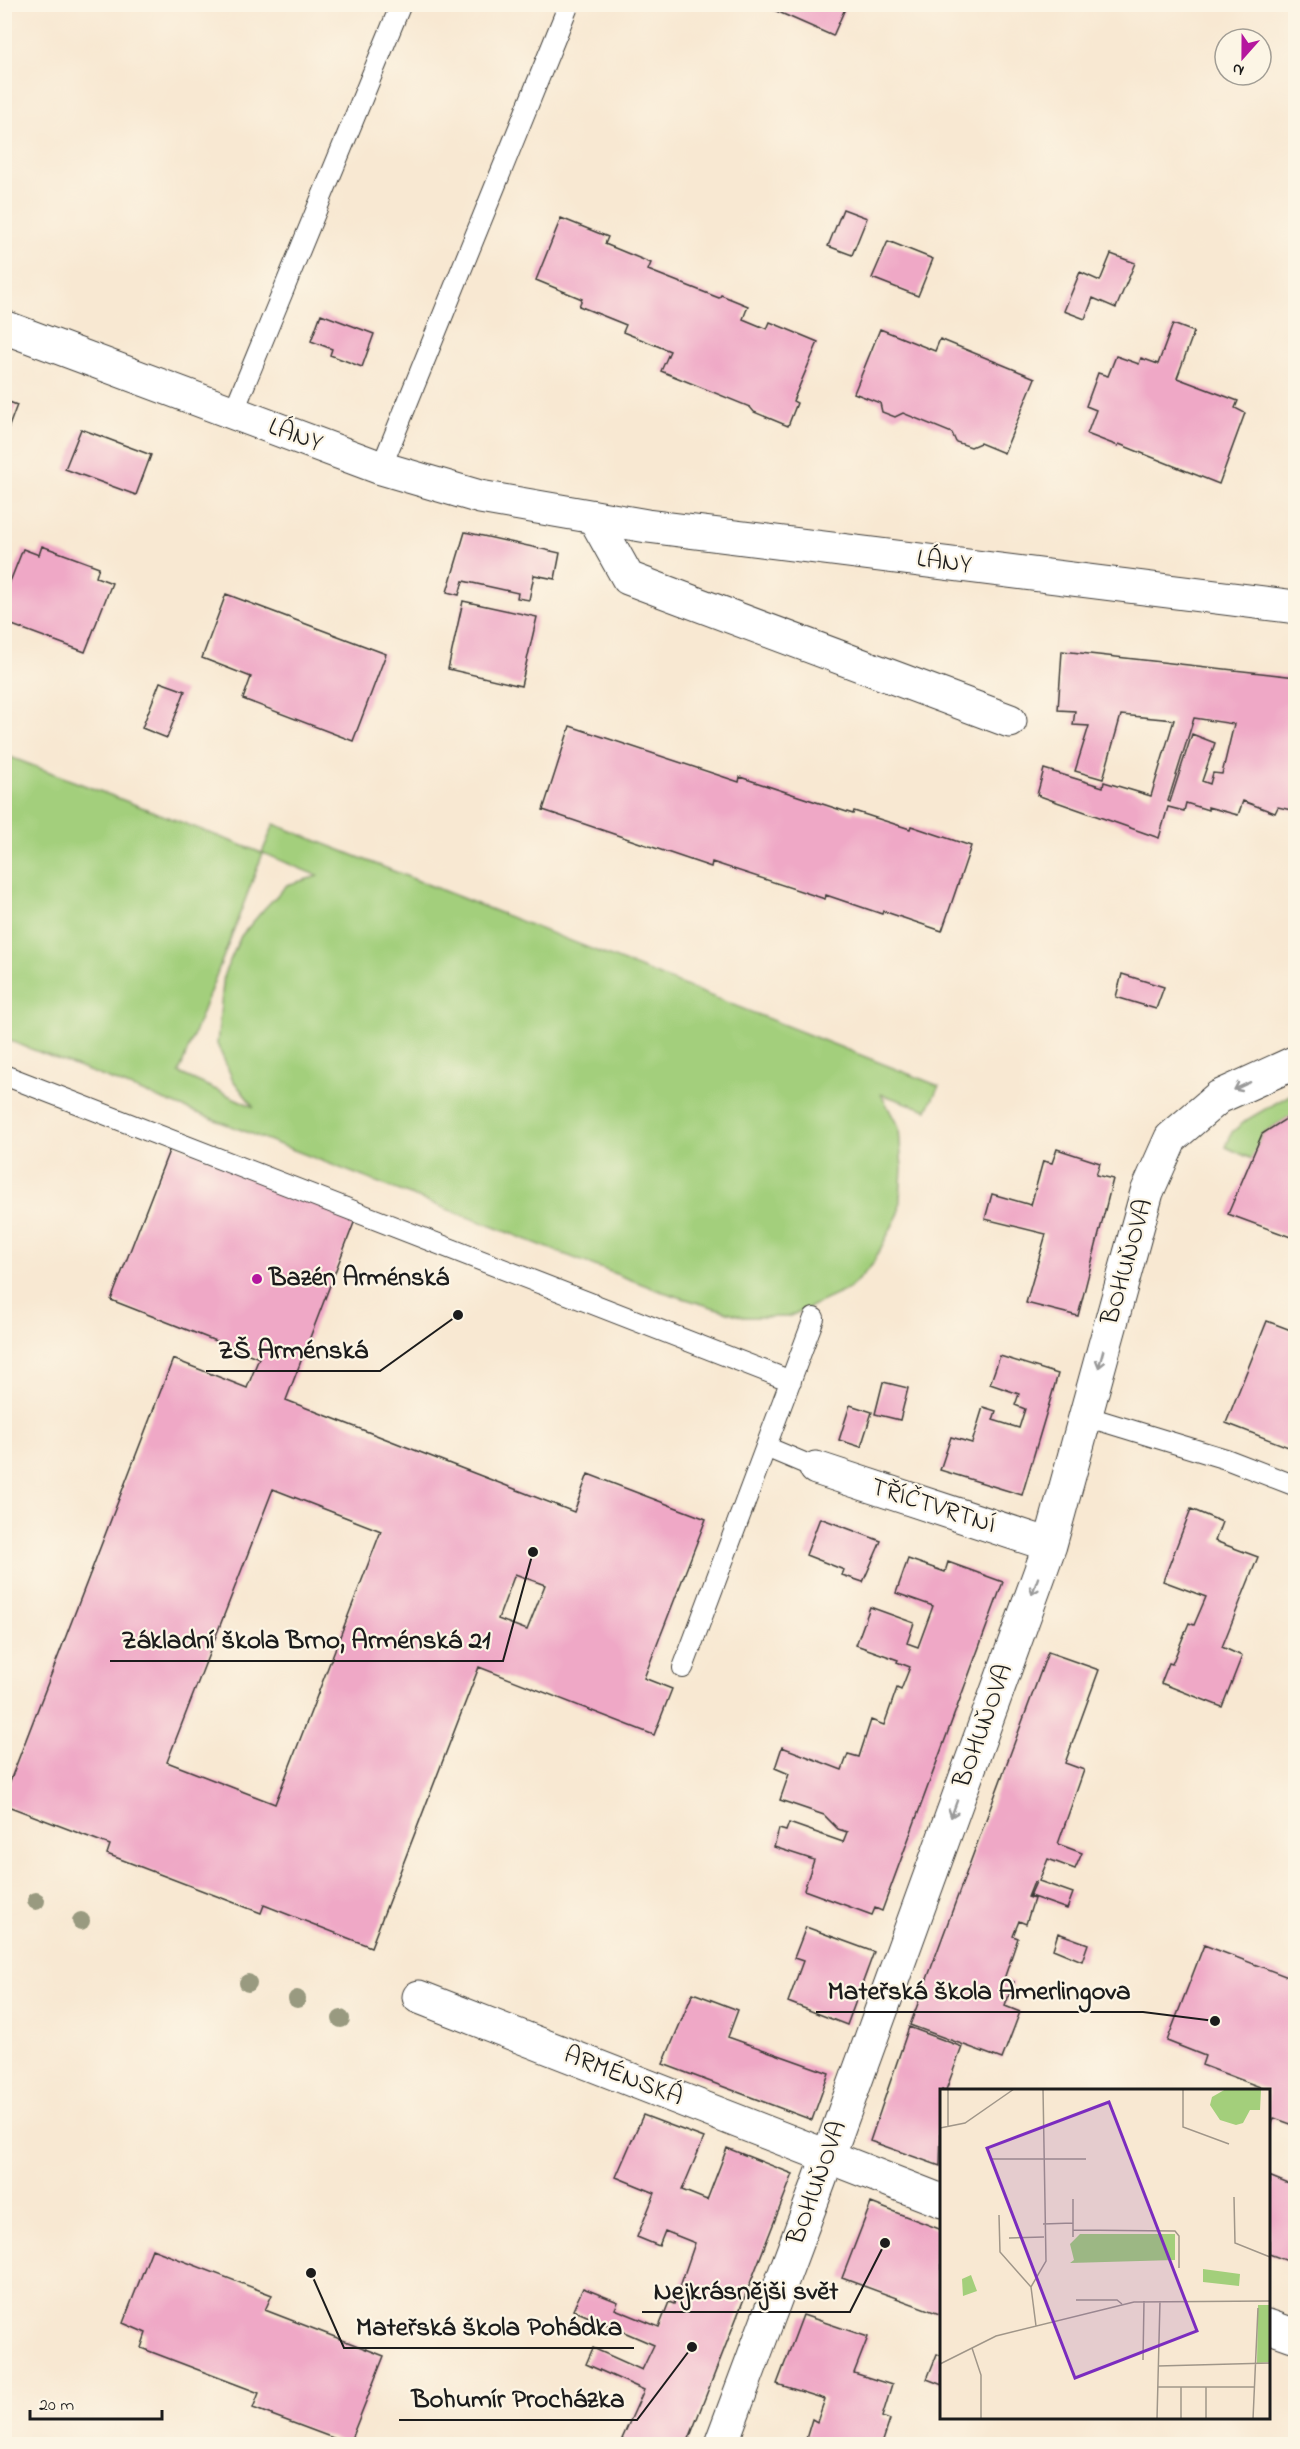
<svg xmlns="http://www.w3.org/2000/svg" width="1300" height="2449" viewBox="0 0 1300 2449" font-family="'Indie Flower',sans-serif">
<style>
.green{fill:#a3cf7b;stroke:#60764c;stroke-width:1.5;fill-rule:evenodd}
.building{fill:#efa8c6;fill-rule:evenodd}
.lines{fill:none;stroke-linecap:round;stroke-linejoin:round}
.service-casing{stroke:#3d3b37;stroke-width:22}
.minor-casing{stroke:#3d3b37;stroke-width:35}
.tertiary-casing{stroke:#3d3b37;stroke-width:35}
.service{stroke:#fff;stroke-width:20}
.minor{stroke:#fff;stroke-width:33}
.tertiary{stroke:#fff;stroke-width:33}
.tree{fill:#999a80}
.oneway{stroke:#999}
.poi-dot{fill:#b5179e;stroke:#fcf5e5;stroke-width:2}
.labels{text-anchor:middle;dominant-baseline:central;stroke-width:4.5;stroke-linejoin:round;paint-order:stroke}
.street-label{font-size:26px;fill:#1c1c1c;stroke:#fcf5e5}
.poi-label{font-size:26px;font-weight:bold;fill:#1c1c1c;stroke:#fcf5e5;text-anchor:start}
.inset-road{fill:none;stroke:#a09689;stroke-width:1.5}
.view{fill:#7b2cbf;fill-opacity:0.15;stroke:#7b2cbf;stroke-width:3}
.inset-edge{fill:none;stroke:#1c1c1c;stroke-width:3}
.leader{fill:none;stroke:#1c1c1c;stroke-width:2}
.callout-dot{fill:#1c1c1c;stroke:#fcf5e5;stroke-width:2}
.callout-label{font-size:27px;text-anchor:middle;font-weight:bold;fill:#1c1c1c;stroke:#fcf5e5;stroke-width:4.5;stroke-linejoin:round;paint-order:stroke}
</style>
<rect width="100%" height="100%" fill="#fcf5e5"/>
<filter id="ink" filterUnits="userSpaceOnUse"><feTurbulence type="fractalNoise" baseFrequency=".0167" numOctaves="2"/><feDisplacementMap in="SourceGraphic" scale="12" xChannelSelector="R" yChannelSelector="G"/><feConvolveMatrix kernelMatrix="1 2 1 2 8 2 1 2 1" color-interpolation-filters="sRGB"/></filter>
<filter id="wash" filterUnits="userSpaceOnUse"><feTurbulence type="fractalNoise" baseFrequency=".008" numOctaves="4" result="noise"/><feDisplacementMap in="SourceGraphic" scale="24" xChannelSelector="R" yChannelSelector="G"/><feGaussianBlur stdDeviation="1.35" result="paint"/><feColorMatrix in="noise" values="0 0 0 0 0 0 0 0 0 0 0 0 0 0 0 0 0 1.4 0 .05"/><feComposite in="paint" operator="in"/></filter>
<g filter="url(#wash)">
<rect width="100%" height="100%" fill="#f8e8d2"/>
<!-- green -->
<path class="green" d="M5 755 262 853 274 824 939 1086 927 1110 881 1094 899 1128 902 1169 899 1213 872 1265 849 1289 788 1317H744L660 1291 5 1039ZM263 853 318 876 287 885 264 909 241 936 224 974 217 1044 233 1080 254 1107 179 1073Z
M1295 1092V1116L1292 1115 1262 1134 1252 1159 1226 1147 1232 1132 1248 1119Z"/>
<g id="blocks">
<!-- building -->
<path class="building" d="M776 4H847L833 36 774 10Z
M843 209 867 218 852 255 828 246Z
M561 218 608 237 605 244 651 263 648 270 719 298 721 295 748 306 743 319 767 329 770 322 818 342 793 401 797 403 788 426 754 412 750 407 661 371 670 351 623 332 626 325 579 306 582 299 536 280Z
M888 241 933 259 918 296 872 278Z
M1111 254 1135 263 1116 308 1093 298 1085 319 1064 311 1080 272 1100 281Z
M321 314 374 334 362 367 330 355 332 349 311 341Z
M1173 324 1194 332 1177 378 1238 401 1235 408 1245 413 1219 484 1119 444 1118 446 1087 434 1096 410 1086 406 1098 373 1108 376 1116 356 1139 364 1141 358 1158 364Z
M880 329 935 351 940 339 1035 378 1004 453 980 443 971 447 956 442 952 433 903 413 895 417 882 412 880 403 854 393Z
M4 400 17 405 5 437H4Z
M81 429 151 455 136 495 65 469Z
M465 532 560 553 555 579 534 575 529 600 517 598 518 593 463 581 459 595 447 592Z
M42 546 99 567 96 577 112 583 85 652 4 622V597L23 549 39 555Z
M226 594 386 654 353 741 243 699 251 677 202 658Z
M463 601 537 617 521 686 448 669Z
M1062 651 1296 677V811L1278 807 1275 813 1243 801 1238 815 1208 807V810L1186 803 1184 811 1168 807 1159 838 1037 795 1044 769 1103 787 1104 782 1151 796 1174 720 1121 715 1103 779 1075 771 1089 726 1073 725 1075 711 1058 710ZM1194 718 1234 724 1222 774 1213 773 1210 784 1202 781 1215 743 1192 734 1170 802 1168 801Z
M160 682 185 691 167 738 142 728Z
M570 726 739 782 740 777 853 814 854 811 910 829 911 826 971 846 942 931 883 911 882 914 826 895 825 899 712 862 711 867 543 810Z
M1122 974 1164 987 1156 1009 1116 997Z
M1292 1115 1296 1116V1239L1228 1214 1262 1134Z
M172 1143 357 1215 286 1400 574 1512 588 1474 706 1519 644 1678 672 1689 654 1735 479 1667 371 1947 264 1905 261 1913 107 1854 110 1845 5 1805V1794L173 1359 247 1388 259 1358 111 1300ZM273 1489 381 1531 275 1804 167 1762ZM515 1574 545 1585 527 1630 498 1619Z
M1057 1149 1100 1163 1096 1175 1113 1179 1078 1316 1026 1303 1046 1234 985 1219 992 1194 1031 1205 1043 1161 1052 1163Z
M1267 1321 1296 1332V1450L1226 1423Z
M1000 1356 1058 1374 1022 1495 940 1470 951 1437 972 1443 983 1407 996 1411 993 1420 1019 1428 1025 1409 1015 1405 1019 1394 990 1384Z
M883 1382 908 1388 900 1420 875 1414Z
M850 1405 872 1412 861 1447 839 1440Z
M1191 1509 1222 1522 1215 1541 1258 1557 1222 1647 1242 1656 1222 1707 1161 1683 1169 1663 1172 1664 1189 1623 1194 1625 1206 1597 1163 1581Z
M820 1518 881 1541 863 1582 842 1575 844 1570 806 1555Z
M908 1559 945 1572 948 1562 1003 1582 882 1911 875 1908 872 1915 804 1890 814 1860 774 1847 779 1829 786 1831 789 1823 843 1842 847 1832 838 1829 824 1815 780 1800 789 1774 775 1768 782 1747 842 1770 848 1754 859 1757 871 1720 884 1725 897 1688 901 1690 910 1667 897 1662 898 1660 856 1645 870 1607 914 1623 907 1643 918 1647 933 1606 896 1593Z
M1048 1652 1099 1670 1065 1763 1084 1770 1058 1844 1082 1853 1075 1869 1048 1859 1039 1881 1073 1893 1067 1909 1030 1896 1036 1882H1034L1028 1897 1034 1899 1026 1924 1019 1921 1013 1936 1018 1938 1004 1979 1014 1982 1005 2006 1020 2012 1002 2059 910 2025Z
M806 1927 874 1952 847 2025 788 2002 803 1961 794 1958Z
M1058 1933 1088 1944 1082 1961 1053 1949Z
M1204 1945 1296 1980V2126L1274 2118 1269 2132 1268 2090 1202 2065 1205 2056 1167 2041Z
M693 1993 738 2010 728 2037 829 2073 812 2120 663 2064Z
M909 2027 962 2047 946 2090H942L940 2166 870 2141Z
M643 2115 704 2138 682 2190 707 2200 727 2148 793 2174 687 2444H622L624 2440 622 2439 644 2390 586 2364 593 2348 642 2370 654 2345 573 2310 583 2288 618 2302 615 2309 659 2327 669 2302 674 2304 695 2243 665 2231 659 2246 637 2237 655 2193 616 2177Z
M1269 2176 1296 2187V2264L1269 2254Z
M871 2203 942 2230V2315L842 2278Z
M152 2249 272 2295 265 2310 384 2356 349 2444 253 2408 259 2393 141 2348 146 2333 123 2323Z
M803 2315 868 2337 854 2373 892 2385 882 2417 890 2420 882 2444H808L809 2441 806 2439 812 2419 817 2422 825 2399 777 2384Z
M937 2354 942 2356V2385L927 2379Z"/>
</g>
</g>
<g filter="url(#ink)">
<use href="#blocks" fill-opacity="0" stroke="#3d3b37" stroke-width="1.5"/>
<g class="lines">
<defs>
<path id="service" d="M233 413 401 4
M381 468 569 4
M4 1075 791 1381
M1085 1416 1226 1459 1296 1486
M766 1447 816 1468
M683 1668 814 1318"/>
<path id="minor" d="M594 517 628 578 1010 721
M816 1468 1050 1545
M419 1997 942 2201
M1268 2326 1293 2335
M721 2444 819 2182 1050 1545 1147 1192 1171 1138 1219 1097 1296 1062"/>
<path id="tertiary" d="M4 327 381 468 480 497 647 526 1296 607"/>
</defs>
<!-- service casing -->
<use href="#service" class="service-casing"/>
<!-- minor casing -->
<use href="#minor" class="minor-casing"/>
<!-- tertiary casing -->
<use href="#tertiary" class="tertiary-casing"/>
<!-- service -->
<use href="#service" class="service"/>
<!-- minor -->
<use href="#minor" class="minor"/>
<!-- tertiary -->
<use href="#tertiary" class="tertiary"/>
</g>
<!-- trees -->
<g class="tree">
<circle cx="36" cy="1901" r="9"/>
<circle cx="81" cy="1921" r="9"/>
<circle cx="248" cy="1983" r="9"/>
<circle cx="297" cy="1999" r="9"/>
<circle cx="341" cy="2019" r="9"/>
</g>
<!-- one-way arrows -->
<defs><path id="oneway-shaft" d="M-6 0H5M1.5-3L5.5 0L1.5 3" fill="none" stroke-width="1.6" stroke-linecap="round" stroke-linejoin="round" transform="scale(1.5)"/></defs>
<g class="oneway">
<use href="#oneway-shaft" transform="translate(1242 1086) rotate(155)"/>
<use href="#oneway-shaft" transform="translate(1101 1359) rotate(105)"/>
<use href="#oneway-shaft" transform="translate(1035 1586) rotate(110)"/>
<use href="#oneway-shaft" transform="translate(954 1809) rotate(110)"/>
</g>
</g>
<!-- markers -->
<circle class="poi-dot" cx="257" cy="1279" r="6"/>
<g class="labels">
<!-- street labels -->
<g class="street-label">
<text transform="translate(295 436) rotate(20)">LÁNY</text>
<text transform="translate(944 563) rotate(7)">LÁNY</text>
<text transform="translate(1128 1262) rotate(-74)">BOHUŇOVA</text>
<text transform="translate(933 1507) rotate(18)">TŘÍČTVRTNÍ</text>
<text transform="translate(984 1726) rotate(-70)">BOHUŇOVA</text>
<text transform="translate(623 2077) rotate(21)">ARMÉNSKÁ</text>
<text transform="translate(818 2183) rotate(-70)">BOHUŇOVA</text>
</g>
<!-- poi labels -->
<g class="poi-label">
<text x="269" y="1279">Bazén Arménská</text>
</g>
</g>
<!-- overview -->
<g transform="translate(940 2089)">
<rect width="330" height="330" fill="#f8e8d2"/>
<path d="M286 0H327V1H321L320 21H310L303 34 296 36 280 31 270 16 272 8ZM140 145H235V171L130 174 134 171 130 155ZM263 180 300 185 299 197 263 193ZM31 186 37 202 23 207 22 190ZM318 216H330V273L317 274Z" fill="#a3cf7b"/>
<path class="inset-road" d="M8 0V37M243 0V38L289 55M0 39 25 34 74 0M52 70H146M294 108 295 154 330 168M133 110V148M59 126 60 163 91 198M103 135 133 134M133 141 235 142 239 147V179M69 149 104 148M136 211H177L182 215M96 237 91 198 106 172 103 0M32 259 41 286V330M203 271 204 212M0 275 56 247 194 213 330 212M218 277 330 274M218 298H314M241 298V330M266 298V330M217 330 220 212M313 330 318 219"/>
<path class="view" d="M169 13 257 242 135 289 47 59Z"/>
<rect width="330" height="330" class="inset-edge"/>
</g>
<!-- callouts -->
<path class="leader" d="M458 1315L380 1371H206M533 1552L503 1661H110M1215 2021L1143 2012H816M885 2243L850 2312H642M311 2273L344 2348H634M692 2347L637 2420H399"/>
<g class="callout-dot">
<circle cx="458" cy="1315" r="6"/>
<circle cx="533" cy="1552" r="6"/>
<circle cx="1215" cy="2021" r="6"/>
<circle cx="885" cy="2243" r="6"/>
<circle cx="311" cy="2273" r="6"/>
<circle cx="692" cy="2347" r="6"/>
</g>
<g class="callout-label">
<text x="293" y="1358">ZŠ Arménská</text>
<text x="306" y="1648">Základní škola Brno, Arménská 21</text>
<text x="979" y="1999">Mateřská škola Amerlingova</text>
<text x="746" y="2299">Nejkrásnějši svět</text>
<text x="489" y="2335">Mateřská škola Pohádka</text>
<text x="518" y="2407">Bohumír Procházka</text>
</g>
<!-- margin -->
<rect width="1300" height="2449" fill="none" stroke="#fcf5e5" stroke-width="24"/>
<!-- north arrow -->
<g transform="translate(1243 57) rotate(201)"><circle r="28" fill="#fcf5e5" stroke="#a29e95" stroke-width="1.5"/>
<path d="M0-4.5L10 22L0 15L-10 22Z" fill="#b5179e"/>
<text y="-9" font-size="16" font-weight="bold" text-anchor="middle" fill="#1c1c1c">N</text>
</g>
<!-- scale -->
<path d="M30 2410v9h132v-9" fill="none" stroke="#1c1c1c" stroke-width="3"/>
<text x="39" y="2410" font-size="18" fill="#1c1c1c" stroke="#fcf5e5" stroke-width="4.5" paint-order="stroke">20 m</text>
</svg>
